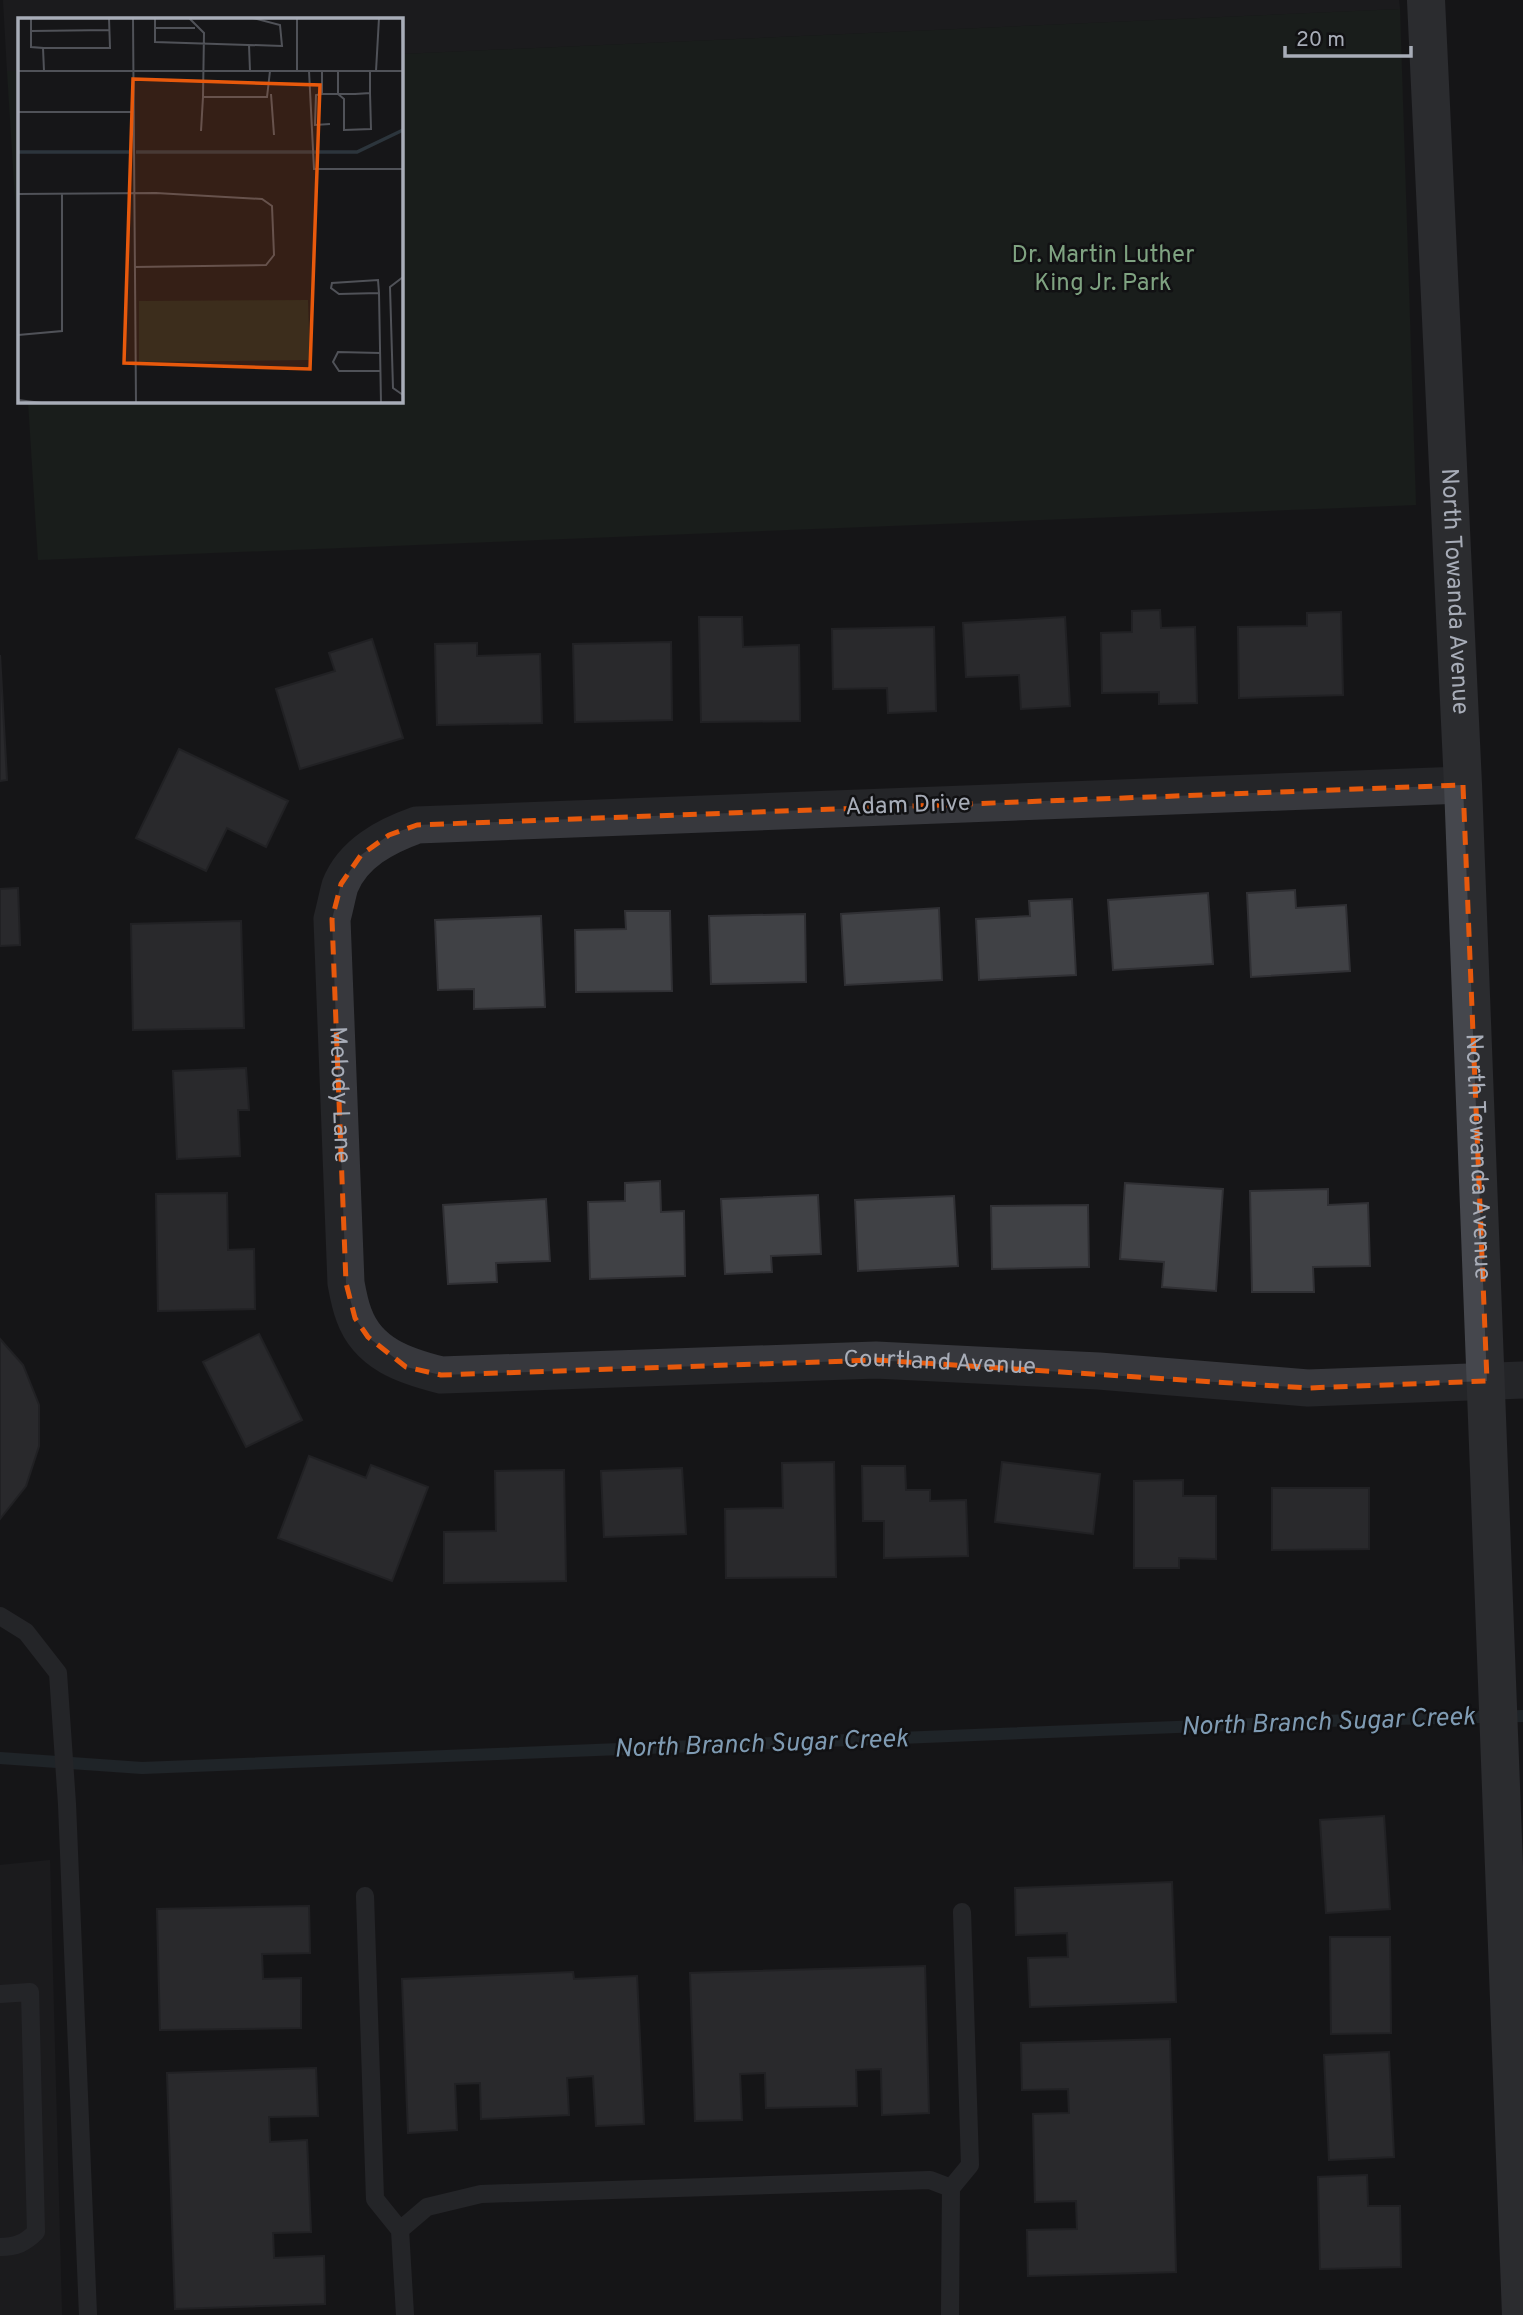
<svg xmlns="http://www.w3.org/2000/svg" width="1523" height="2315" viewBox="0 0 1523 2315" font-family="Overpass,sans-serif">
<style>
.built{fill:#222225}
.green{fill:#1e261f}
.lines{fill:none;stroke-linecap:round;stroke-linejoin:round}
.stream{stroke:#2c353c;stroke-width:12}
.building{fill:#404145;stroke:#303034;stroke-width:2}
.lane{stroke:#37383d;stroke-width:18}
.street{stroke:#37383d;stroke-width:37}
.secondary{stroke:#45474d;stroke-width:38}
.marked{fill:none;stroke:#e8590c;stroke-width:5;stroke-dasharray:14 9;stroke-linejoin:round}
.labels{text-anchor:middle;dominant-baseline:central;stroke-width:5;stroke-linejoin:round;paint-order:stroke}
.park-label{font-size:24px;fill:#7fa381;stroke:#111113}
.street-label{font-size:24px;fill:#a8adb8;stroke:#111113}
.water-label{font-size:26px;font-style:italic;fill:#7f9bb3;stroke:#111113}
.inset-river{fill:none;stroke:#2c353c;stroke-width:3.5}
.inset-road{fill:none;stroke:#505258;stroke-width:2}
.view{fill:#e8590c;fill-opacity:0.15;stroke:#e8590c;stroke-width:3.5}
.inset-edge{fill:none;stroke:#a8adb8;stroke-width:3.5}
</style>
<rect width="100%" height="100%" fill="#161618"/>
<!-- built -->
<path class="built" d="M3 0H1399L1400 9 401 54V19H19V71H7Z
M50 1860 62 2315H0V1865Z"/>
<!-- green -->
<path class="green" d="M1400 9 1416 505 38 560 28 401H401V54Z
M7 71H19V264Z"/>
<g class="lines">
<!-- stream -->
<path class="stream" d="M0 1758 142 1768 1351 1720 1523 1716"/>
</g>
<!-- building -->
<path class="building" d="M1160 610 1161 628 1195 627 1197 703 1159 704V692L1102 693 1101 633 1132 632V611Z
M1341 612 1343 695 1239 698 1238 627 1307 626V613Z
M699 617H742L743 647 799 645 800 721 701 722Z
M1065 617 1070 706 1021 709 1019 675 966 677 963 623Z
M934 627 936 711 888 713 887 688 833 689 832 629Z
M372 639 403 738 300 769 276 689 335 671 329 653Z
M671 642 672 720 575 722 573 644Z
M477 643V656L540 654 542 723 437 725 435 644Z
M0 655 7 780 0 781Z
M179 749 288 801 266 847 227 828 206 871 136 838Z
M18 888 20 945 0 946V889Z
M1295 890 1296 908 1346 905 1350 971 1251 977 1247 893Z
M1208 893 1213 964 1113 970 1108 900Z
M1072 899 1076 975 979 980 976 919 1030 916 1029 901Z
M939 908 942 980 845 985 841 914Z
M625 911H670L672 991 576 992 575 930 626 929Z
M805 914 806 982 711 984 709 916Z
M541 916 545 1007 474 1009V989L438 990 435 920Z
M241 921 244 1028 133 1030 131 924Z
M246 1068 249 1110H238L240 1156 177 1159 173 1071Z
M660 1181 661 1212 684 1211 685 1276 590 1279 588 1202 625 1201V1183Z
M1125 1183 1223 1189 1216 1291 1162 1287 1164 1262 1120 1259Z
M1328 1189V1205L1368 1203 1370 1266 1313 1267 1314 1292H1252L1250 1191Z
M227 1193 228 1250 254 1249 255 1309 158 1311 156 1194Z
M818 1195 821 1254 771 1256 772 1272 725 1274 721 1199Z
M954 1196 958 1266 858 1271 855 1200Z
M546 1199 550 1261 496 1263 497 1282 448 1284 443 1205Z
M1088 1205 1089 1267 992 1269 991 1206Z
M259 1334 302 1420 246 1447 203 1362Z
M0 1339 23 1365 39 1405V1446L26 1486 0 1519Z
M309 1456 366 1478 371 1465 428 1487 392 1581 278 1538Z
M834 1462 836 1577 726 1578 725 1509 783 1508 782 1463Z
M1002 1462 1100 1474 1093 1534 995 1522Z
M862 1466H905L906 1490H930V1501L966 1500 968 1556 884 1558V1521H863Z
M682 1468 686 1534 604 1537 601 1471Z
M564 1470 566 1581 444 1583V1532L496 1531 495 1471Z
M1183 1480V1496H1216V1559L1179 1558V1568H1134V1481Z
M1272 1488H1369V1549L1272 1550Z
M1384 1816 1390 1909 1326 1913 1320 1820Z
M1172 1882 1176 2002 1030 2007 1028 1958 1068 1957 1067 1933 1016 1935 1015 1888Z
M309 1906 310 1953 262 1954 263 1979 301 1978V2028L160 2030 157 1909Z
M1330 1937H1390L1391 2033 1331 2034Z
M925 1966 929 2113 882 2115 881 2069 856 2070 857 2106 766 2108 765 2073 740 2074 742 2120 695 2121 690 1973Z
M573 1972 574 1979 637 1976 644 2124 596 2126 593 2076 567 2078 569 2115 481 2119 480 2083 455 2084 457 2130 408 2133 402 1979Z
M1170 2039 1176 2272 1028 2276 1027 2230 1077 2229 1076 2201 1035 2202 1033 2114 1069 2113 1068 2089 1022 2090 1021 2043Z
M1389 2052 1394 2157 1329 2160 1324 2055Z
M316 2068 318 2116 269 2117 270 2142 307 2140 311 2232 273 2233 274 2258 324 2256 325 2304 175 2309 167 2073Z
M1367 2175 1368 2206H1400L1401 2267 1320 2269 1318 2177Z"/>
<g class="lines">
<!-- lane -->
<path class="lane" d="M0 1616 26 1632 58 1673 67 1804 88 2315
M365 1896 375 2199 400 2230
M0 1994 30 1992 36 2232C25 2243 16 2247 0 2247
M951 2188 970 2165 962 1912
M405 2315 400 2230 427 2207 481 2194 930 2180 951 2188 950 2315"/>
<!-- street -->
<path class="street" id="s1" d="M1463 785 417 825C386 836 353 853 340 886 337 897 335 908 332 919L346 1283C348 1294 350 1305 354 1315 368 1354 405 1366 441 1375L876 1360 1099 1371 1308 1388 1523 1380"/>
<!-- secondary -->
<path class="secondary" id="s2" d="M1426 0 1463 785 1521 2315"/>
</g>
<!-- marked area -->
<path d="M0 0H1523V2315H0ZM1463 785 1487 1381 1308 1388 876 1360 441 1375 406 1367 368 1337 355 1318 346 1283 332 919 341 884 361 855 389 835 417 825Z" fill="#161618" fill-opacity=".55" fill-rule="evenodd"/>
<path class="marked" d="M1463 785 1487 1381 1308 1388 876 1360 441 1375 406 1367 368 1337 355 1318 346 1283 332 919 341 884 361 855 389 835 417 825Z"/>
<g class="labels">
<!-- park labels -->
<g class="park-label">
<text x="1103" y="256">Dr. Martin Luther<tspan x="1103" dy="28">King Jr. Park</tspan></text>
</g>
<!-- street labels -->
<g class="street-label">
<text stroke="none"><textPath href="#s2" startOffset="592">North Towanda Avenue</textPath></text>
<text transform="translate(908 806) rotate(-2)">Adam Drive</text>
<text stroke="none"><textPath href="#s1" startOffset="1358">Melody Lane</textPath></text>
<text stroke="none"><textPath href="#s2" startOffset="1158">North Towanda Avenue</textPath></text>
<text stroke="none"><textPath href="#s1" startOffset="2189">Courtland Avenue</textPath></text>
</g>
<!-- water labels -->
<g class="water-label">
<text transform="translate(1328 1723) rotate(-2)">North Branch Sugar Creek</text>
<text transform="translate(761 1745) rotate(-2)">North Branch Sugar Creek</text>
</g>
</g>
<!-- overview -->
<g transform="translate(18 18)">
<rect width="385" height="385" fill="#161618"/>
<path d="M290 282 292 342 121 344V283Z" fill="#1e261f"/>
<path class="inset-river" d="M0 134H113M118 134H339L385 112"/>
<path class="inset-road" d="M13 0V29L25 30 26 53M115 0 118 385M137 0V24L264 28 262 7 235 0M171 0 186 15 185 79H249L252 53M279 0V53M384 0 385 27M137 10H177M13 13 92 12M231 27 232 53M25 30H92L91 0M0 53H116M116 53H385M291 53 296 151H385M304 53V76H320L326 81V112L353 111 352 75M320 53V76H337L352 75V53M358 53 361 0M253 76 256 117M304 76 298 77 297 107 312 106M0 94H116M183 113 185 79M0 176 138 175 244 181 254 188 256 237 248 247 116 249M385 259 372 269 375 370 385 377M361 275 321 276 313 270 314 265 360 262 361 275 363 385M0 317 44 313V176M362 335 320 334 315 344 321 353H362M0 382 24 385"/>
<path class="view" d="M115 61 302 67 292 351 106 345Z"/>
<rect width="385" height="385" class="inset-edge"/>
</g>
<!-- scale -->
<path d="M1285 46v10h126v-10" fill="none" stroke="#a8adb8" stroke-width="3.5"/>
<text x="1296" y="46" font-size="21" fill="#a8adb8" stroke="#111113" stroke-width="5" paint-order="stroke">20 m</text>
</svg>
